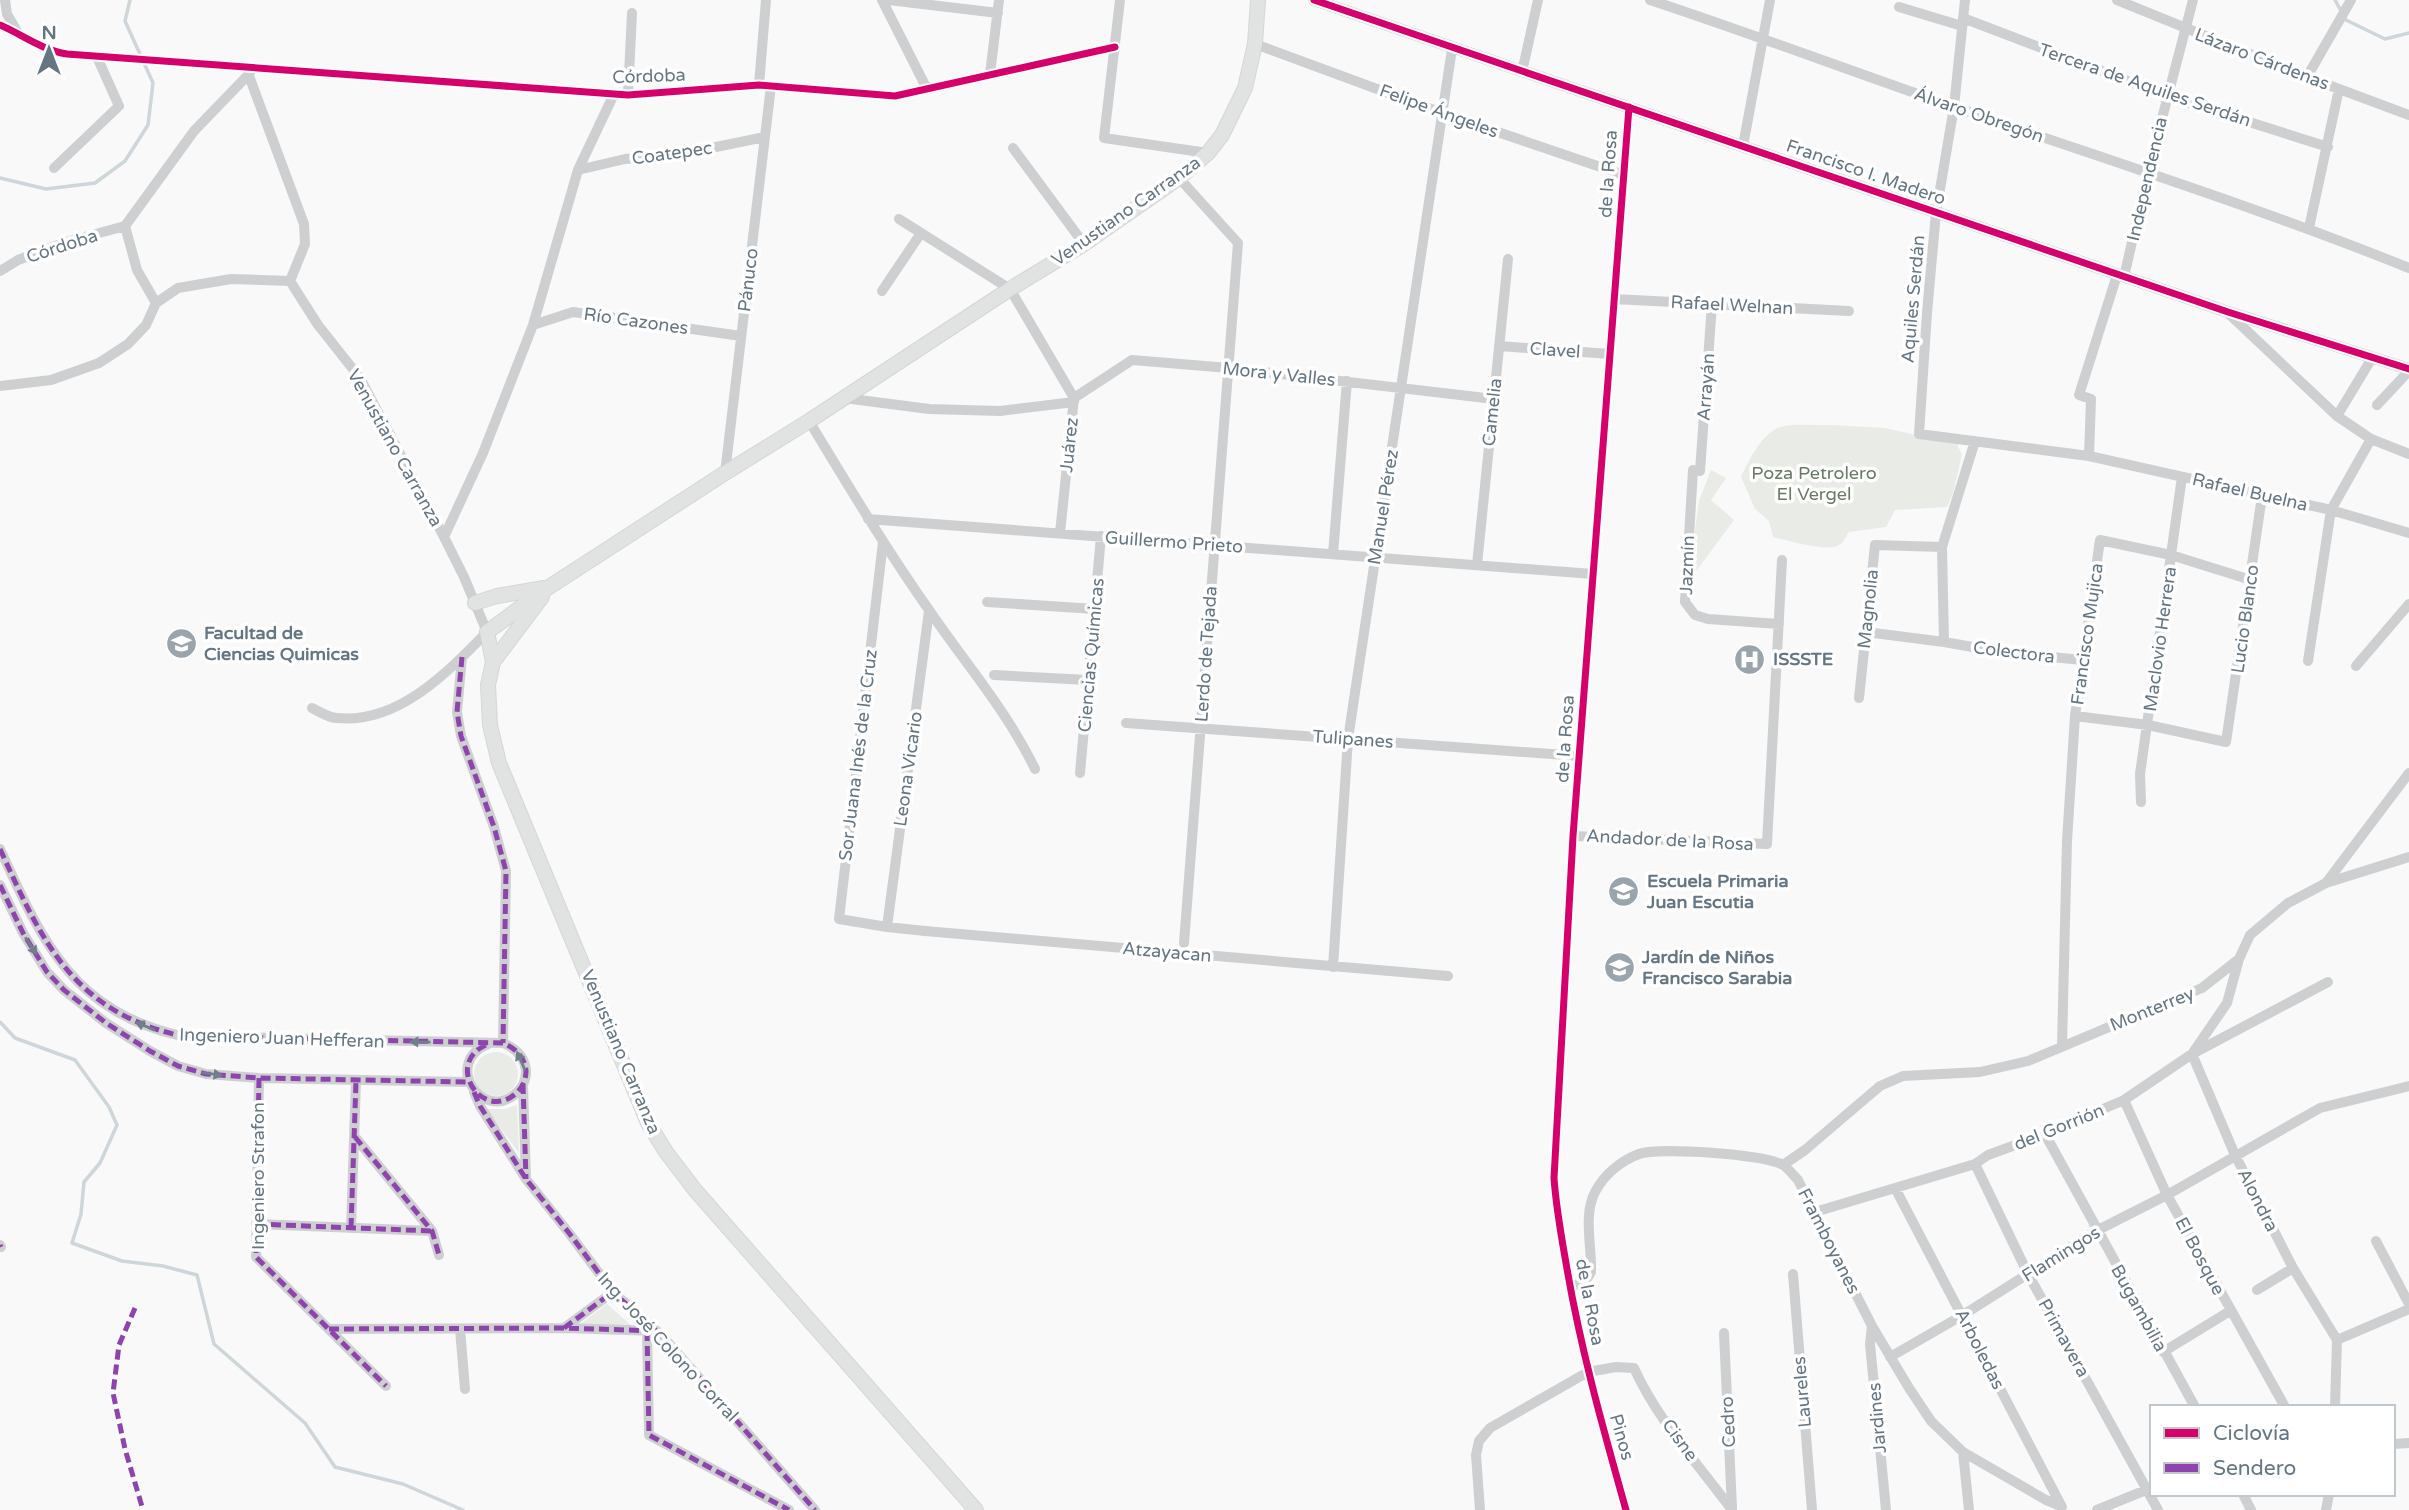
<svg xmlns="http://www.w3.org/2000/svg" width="2409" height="1510" viewBox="0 0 2409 1510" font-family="'Varela Round',sans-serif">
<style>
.green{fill:#e8ebe6}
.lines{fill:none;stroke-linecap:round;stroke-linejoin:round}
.stream{stroke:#ced6d9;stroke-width:3.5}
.secondary-casing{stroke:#d5d6d7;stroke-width:16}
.minor{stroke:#cecfd0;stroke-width:10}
.tertiary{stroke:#cecfd0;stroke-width:12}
.secondary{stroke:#e1e2e2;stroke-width:14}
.quiet{stroke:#8e44ad;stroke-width:5;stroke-dasharray:10 5;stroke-linecap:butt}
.cycleway-casing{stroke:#fff;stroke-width:11}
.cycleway{stroke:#d6006c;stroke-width:7}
.oneway{fill:#707f8b}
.labels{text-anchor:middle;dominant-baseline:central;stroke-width:7;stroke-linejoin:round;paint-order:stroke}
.street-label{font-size:18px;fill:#657683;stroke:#fff}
.park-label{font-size:18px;fill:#687a64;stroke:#fff}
.poi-label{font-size:18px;font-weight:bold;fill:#657683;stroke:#fff;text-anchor:start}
</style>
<rect width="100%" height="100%" fill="#f9f9f9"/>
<!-- green -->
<path class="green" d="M1831 425 1885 428 1957 444 1962 455 1953 493 1947 507 1895 510 1886 527 1849 532C1845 538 1842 546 1834 547 1821 550 1786 540 1773 537L1769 521 1755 509 1741 477C1748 462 1763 431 1781 427 1796 423 1815 426 1831 425Z
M1711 470 1726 478 1711 500 1734 520 1688 582 1699 501Z
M474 1074a22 22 0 1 1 44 0a22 22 0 1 1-44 0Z
M516 1105 517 1106 519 1153 487 1109H505Z
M607 1304 632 1326 579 1325Z"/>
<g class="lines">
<!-- stream -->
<path class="stream" d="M2335 0 2346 20 2385 39 2409 33
M0 178 46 189 95 183 125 161 148 125 153 83 125 21 130 0
M0 1022 15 1038 75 1060 109 1107 117 1125 100 1163 84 1182 81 1214 72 1243 122 1261 163 1266 197 1275 214 1344 305 1423 335 1467 403 1484 463 1510"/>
<defs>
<path id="secondary" d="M475 603 497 596 544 588
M493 662 542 597
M976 1510 695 1190 666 1152 648 1123 499 763 490 725 488 685 493 662 487 632 549 587 725 473 809 421 1010 289 1084 244 1179 178 1208 153 1222 135 1245 88 1255 44 1258 0"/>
</defs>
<!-- secondary casing -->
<use href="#secondary" class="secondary-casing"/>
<!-- minor -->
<path class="minor" d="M5 0 7 14 18 33
M882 0 927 89
M889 0 998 13
M1120 0 1104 138 1208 153
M1650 0C1753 34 1853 72 1955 107 2107 160 2260 208 2409 268
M1965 0 1954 107 1936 213 1927 313 1919 434 2089 456 2331 510 2409 533
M2117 0 2307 77 2409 115
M1899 7 1962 26
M1963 18 2167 96 2328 147
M0 25C23 35 42 50 67 54L628 95 759 85 895 96 1115 47
M1255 44 1442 113 1624 175
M1522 72 1538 0
M990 74 999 0
M249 76 304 224 305 244 290 281 318 325 360 378 444 537 464 577 487 632C448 672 398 724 337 718 329 718 320 712 312 708
M2307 77 2351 0
M759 85 766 0
M628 95 632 13
M1743 146 1770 0
M1013 148 1084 244
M54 168 119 106 97 57
M578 170 625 159 682 154 765 137
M1179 178 1238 243 1184 943
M899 219 1010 289 1074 398 1060 533
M125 226 137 270 156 303
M2309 228 2339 89
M0 271 18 260 66 242 125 226 194 131 250 73
M2124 277 2148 172 2193 0
M882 291 921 233
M1614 299 1849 311
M2228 313 2337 416 2371 439 2409 454
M533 325 573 312 741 336
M1499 346 1610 354
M0 386 51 380 99 363 128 344 146 325 156 303 178 288 231 279 290 281
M844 398 929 409 1000 411 1074 402
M1074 398 1132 360 1229 368 1494 399
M2377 405 2409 371
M2337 416 2372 358
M809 421C848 485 886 549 929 610 965 663 1007 711 1035 769
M2089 456 2091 399 2079 395 2117 275
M1693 470 1685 602 1695 615 1708 619 1779 624
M1700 471 1712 304
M725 473 771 86
M868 519 1593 574
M444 537 483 453 533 325 578 170 614 94
M883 542 839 919 887 927 925 931 1448 976
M1333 554 1347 381
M1477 565 1508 259
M987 602 1095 609
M1866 632 1944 642 2007 653 2083 660
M1944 642 1942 547 1975 441
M462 657 457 712 461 736 494 827 506 871 503 1043
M2308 661 2331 510 2371 439
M2356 666 2409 604
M994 675 1088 680
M1859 698 1875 545 1942 547
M2075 716 2148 725 2226 742 2262 496
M1126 723 1579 756
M1080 773 1101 536
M2141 802 2140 774 2182 477
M1573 836 1767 844 1782 560
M0 849C42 941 72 1011 181 1036L503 1043C515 1048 525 1057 526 1071 526 1080 522 1089 514 1095 481 1121 443 1062 488 1044
M2326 883 2409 773
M0 885 23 933 47 972 64 990 106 1023 150 1051 178 1066 206 1074 259 1078 469 1082
M887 927 929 611
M1333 967 1348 739 1452 49
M2328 982 2192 1054 2235 1155 2293 1268 2337 1340
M2062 1045 2067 841 2075 716 2100 540 2171 555 2251 580
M259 1078 256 1257 386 1386
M523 1085 526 1179
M474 1092 480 1106 526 1179 569 1233 613 1292 665 1339 815 1510
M2124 1100 2167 1195 2285 1407
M2045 1134 2195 1407
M355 1137 432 1231 439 1255
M1975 1164 2028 1274 2158 1510
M1783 1165 1805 1150 1880 1086 1903 1076 1980 1072 2028 1061 2202 988 2239 959 2250 935 2288 903 2326 883 2409 857
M1895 1188 2062 1507
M1815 1212 1975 1164 1988 1155 2045 1134 2124 1100 2192 1054 2227 1003 2239 959
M256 1224 432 1231
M351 1228 356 1081
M2376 1241 2409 1304
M0 1245 1 1247
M1793 1274 1812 1510
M1570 1286C1581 1284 1586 1283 1591 1272 1592 1247 1583 1215 1595 1192 1604 1175 1620 1161 1639 1154 1659 1147 1764 1154 1783 1165 1788 1168 1793 1175 1798 1180L1872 1326 1909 1388 1931 1421 1963 1452 2046 1500 2061 1506
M2257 1290 2293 1268
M1872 1326 1870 1344 1886 1510
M564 1328 613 1292
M329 1329 564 1328 657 1331
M460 1329 465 1389
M647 1331 649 1435 789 1510
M1724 1333 1732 1508
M2337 1340 2409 1309
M2163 1352 2230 1311
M1890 1357 1963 1315 2096 1231 2167 1195 2320 1108 2409 1086
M2335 1407 2337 1340
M2393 1444 2409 1443
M1963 1452 1969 1510
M2243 1494 2251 1510
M1480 1510 1476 1455 1479 1441 1490 1428 1588 1372 1616 1367 1634 1368C1657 1419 1698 1464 1732 1510
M1626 1510C1603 1428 1580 1347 1566 1263 1561 1235 1556 1207 1554 1178L1573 836 1629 107
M2097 1510 2151 1488
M2326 1510 2329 1494"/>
<!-- tertiary -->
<path class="tertiary" d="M1314 0 2228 312 2409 369"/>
<!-- secondary -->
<use href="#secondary" class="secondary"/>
<!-- quiet -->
<path class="quiet" d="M462 657 457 712 461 736 494 827 506 871 503 1043
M0 849C42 941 72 1011 181 1036L503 1043C515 1048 525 1057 526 1071 526 1080 522 1089 514 1095 481 1121 443 1062 488 1044
M0 885 23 933 47 972 64 990 106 1023 150 1051 178 1066 206 1074 259 1078 469 1082
M259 1078 256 1257 386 1386
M523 1084 526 1179
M474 1092 480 1106 526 1179 569 1233 613 1292 665 1339 815 1510
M355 1137 432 1231 439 1255
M256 1224 432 1231
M351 1228 356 1081
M0 1245 1 1247
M135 1308 119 1345 113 1393 125 1449 143 1510
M564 1328 613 1292
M329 1329 564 1328 658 1331
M647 1331 649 1435 789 1510"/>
<defs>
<path id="cycleway" d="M1314 0 2228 312 2409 369
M0 25C23 35 42 50 67 54L628 95 759 85 895 96 1115 47
M1626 1510C1603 1428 1580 1347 1566 1263 1561 1235 1556 1207 1554 1178L1573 836 1629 107"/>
</defs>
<!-- cycleway casing -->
<use href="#cycleway" class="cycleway-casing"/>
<!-- cycleway -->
<use href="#cycleway" class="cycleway"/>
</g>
<!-- one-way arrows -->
<defs><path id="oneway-solid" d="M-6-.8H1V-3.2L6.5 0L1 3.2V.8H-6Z" transform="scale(1.75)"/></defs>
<g class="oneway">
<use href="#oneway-solid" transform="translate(31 946) rotate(57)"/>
<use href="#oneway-solid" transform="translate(145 1026) rotate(-157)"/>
<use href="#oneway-solid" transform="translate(420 1042) rotate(-179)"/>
<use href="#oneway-solid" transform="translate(521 1061) rotate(-114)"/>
<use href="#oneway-solid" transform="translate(212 1074) rotate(7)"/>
</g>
<!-- icons -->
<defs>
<symbol id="university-disc" viewBox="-11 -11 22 22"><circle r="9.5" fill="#99a4ac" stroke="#fff"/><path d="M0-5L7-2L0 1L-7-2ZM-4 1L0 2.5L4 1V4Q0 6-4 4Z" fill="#fff"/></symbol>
<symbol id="hospital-disc" viewBox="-11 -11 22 22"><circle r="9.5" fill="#99a4ac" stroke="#fff"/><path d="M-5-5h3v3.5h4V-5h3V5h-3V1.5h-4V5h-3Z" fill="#fff"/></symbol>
<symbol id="school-disc" viewBox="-11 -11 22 22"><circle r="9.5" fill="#99a4ac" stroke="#fff"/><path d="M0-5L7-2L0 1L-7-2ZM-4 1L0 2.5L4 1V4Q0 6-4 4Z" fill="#fff"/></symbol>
</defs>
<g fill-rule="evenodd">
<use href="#university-disc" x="164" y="626" width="35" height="35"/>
<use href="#hospital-disc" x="1732" y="642" width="35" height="35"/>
<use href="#school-disc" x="1606" y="874" width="35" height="35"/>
<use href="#school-disc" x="1602" y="950" width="35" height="35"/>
</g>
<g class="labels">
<!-- street labels -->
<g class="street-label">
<text transform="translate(2262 59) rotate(21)">Lázaro Cárdenas</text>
<text transform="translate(649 76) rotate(-2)">Córdoba</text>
<text transform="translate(2145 85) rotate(19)">Tercera de Aquiles Serdán</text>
<text transform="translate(1439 111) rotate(20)">Felipe Ángeles</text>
<text transform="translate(1979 115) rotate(19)">Álvaro Obregón</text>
<text transform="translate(672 153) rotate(-8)">Coatepec</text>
<text transform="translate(1866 172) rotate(19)">Francisco I. Madero</text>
<text transform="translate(1608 174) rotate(-86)">de la Rosa</text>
<text transform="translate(2147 179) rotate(-77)">Independencia</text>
<text transform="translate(1126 211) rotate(-35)">Venustiano Carranza</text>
<text transform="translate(62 246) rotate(-18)">Córdoba</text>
<text transform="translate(748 280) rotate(-83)">Pánuco</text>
<text transform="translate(1913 299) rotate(-85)">Aquiles Serdán</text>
<text transform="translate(1732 305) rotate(3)">Rafael Welnan</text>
<text transform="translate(636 321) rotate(8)">Río Cazones</text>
<text transform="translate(1555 350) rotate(4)">Clavel</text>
<text transform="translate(1279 374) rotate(6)">Mora y Valles</text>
<text transform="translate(1706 387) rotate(-86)">Arrayán</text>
<text transform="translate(1492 412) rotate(-84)">Camelia</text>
<text transform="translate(1069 445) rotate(-84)">Juárez</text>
<text transform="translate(395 448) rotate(61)">Venustiano Carranza</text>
<text transform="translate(2250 492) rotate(13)">Rafael Buelna</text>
<text transform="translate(1383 507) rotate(-81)">Manuel Pérez</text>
<text transform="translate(1174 542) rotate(4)">Guillermo Prieto</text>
<text transform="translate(1687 565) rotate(-88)">Jazmín</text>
<text transform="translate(1868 609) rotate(-84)">Magnolia</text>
<text transform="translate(2245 619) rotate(-82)">Lucio Blanco</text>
<text transform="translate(2087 634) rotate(-82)">Francisco Mujica</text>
<text transform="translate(2160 639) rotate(-82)">Maclovio Herrera</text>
<text transform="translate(2014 652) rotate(7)">Colectora</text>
<text transform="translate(1206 654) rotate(-86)">Lerdo de Tejada</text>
<text transform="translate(1091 655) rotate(-85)">Ciencias Químicas</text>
<text transform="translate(1353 739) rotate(4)">Tulipanes</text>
<text transform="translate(1565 739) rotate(-86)">de la Rosa</text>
<text transform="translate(858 755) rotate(-83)">Sor Juana Inés de la Cruz</text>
<text transform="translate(908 769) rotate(-82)">Leona Vicario</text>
<text transform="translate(1670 840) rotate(3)">Andador de la Rosa</text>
<text transform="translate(1167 952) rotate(5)">Atzayacan</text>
<text transform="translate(2152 1009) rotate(-22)">Monterrey</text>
<text transform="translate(282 1038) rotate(2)">Ingeniero Juan Hefferan</text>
<text transform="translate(621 1052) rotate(67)">Venustiano Carranza</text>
<text transform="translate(2059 1127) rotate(-22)">del Gorrión</text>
<text transform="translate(258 1176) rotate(-90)">Ingeniero Strafon</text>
<text transform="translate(2258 1200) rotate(63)">Alondra</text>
<text transform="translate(1829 1241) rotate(63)">Framboyanes</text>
<text transform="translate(2061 1254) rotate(-32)">Flamingos</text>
<text transform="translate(2200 1256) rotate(62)">El Bosque</text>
<text transform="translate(1590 1302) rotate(79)">de la Rosa</text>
<text transform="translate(2139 1308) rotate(61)">Bugambilia</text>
<text transform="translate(2064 1338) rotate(61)">Primavera</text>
<text transform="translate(668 1347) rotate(47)">Ing. José Colono Corral</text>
<text transform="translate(1980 1349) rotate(63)">Arboledas</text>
<text transform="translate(1802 1392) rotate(-95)">Laureles</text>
<text transform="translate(1877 1418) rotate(-95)">Jardines</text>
<text transform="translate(1728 1422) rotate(-93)">Cedro</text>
<text transform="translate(1622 1437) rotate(74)">Pinos</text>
<text transform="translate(1680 1440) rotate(54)">Cisne</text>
</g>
<!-- park labels -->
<g class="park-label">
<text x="1814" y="473">Poza Petrolero<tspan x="1814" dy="21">El Vergel</tspan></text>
</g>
<!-- poi labels -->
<g class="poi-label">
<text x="204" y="633">Facultad de<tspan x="204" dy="21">Ciencias Quimicas</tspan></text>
<text x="1773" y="659">ISSSTE</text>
<text x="1647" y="881">Escuela Primaria<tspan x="1647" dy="21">Juan Escutia</tspan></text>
<text x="1642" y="957">Jardín de Niños<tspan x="1642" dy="21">Francisco Sarabia</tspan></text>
</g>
</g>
<!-- legend -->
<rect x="2150" y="1405" width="245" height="91" fill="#ffffff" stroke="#c1c8cd" stroke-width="2"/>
<rect x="2164" y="1428" width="35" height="10" fill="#d6006c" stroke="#c1c8cd" stroke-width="2"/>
<text x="2213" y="1440" font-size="21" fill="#657683">Ciclovía</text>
<rect x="2164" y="1463" width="35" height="10" fill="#8e44ad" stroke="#c1c8cd" stroke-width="2"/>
<text x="2213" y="1475" font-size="21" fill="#657683">Sendero</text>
<!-- north arrow -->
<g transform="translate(49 49)" stroke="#ffffff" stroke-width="5" paint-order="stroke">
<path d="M0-5L12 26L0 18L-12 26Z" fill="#657683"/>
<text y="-10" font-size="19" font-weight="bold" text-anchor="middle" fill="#657683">N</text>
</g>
</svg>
